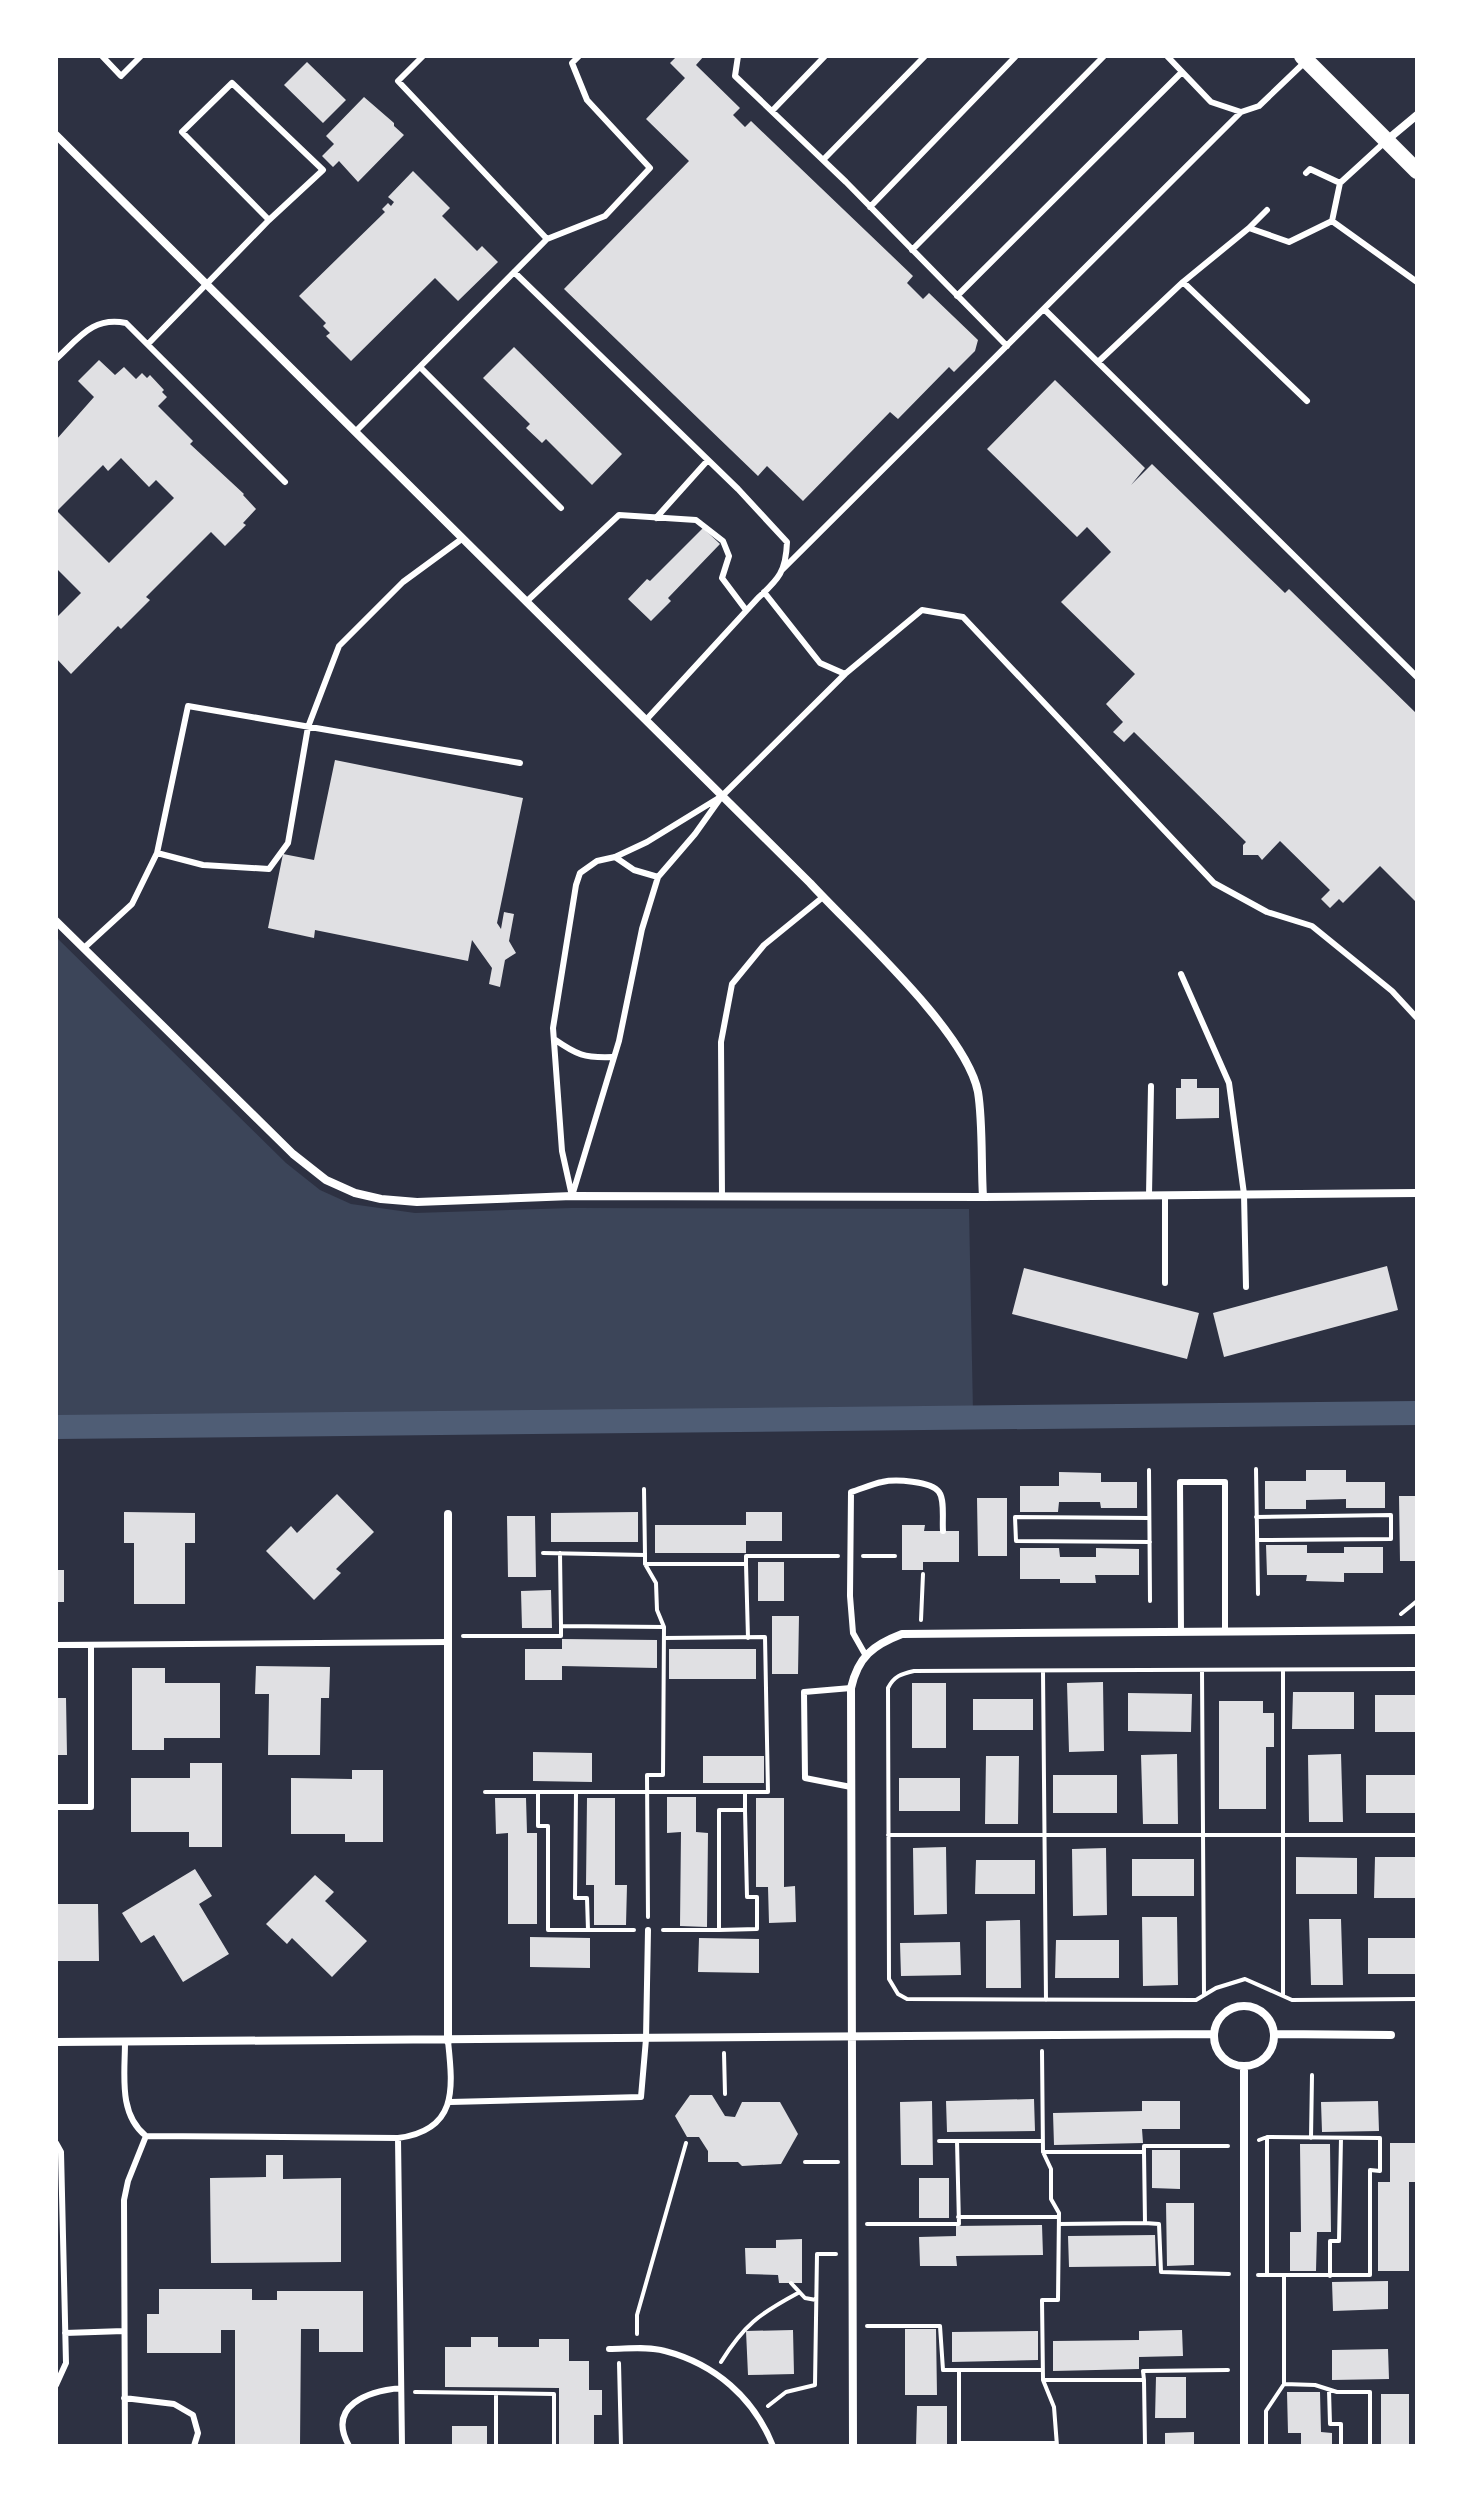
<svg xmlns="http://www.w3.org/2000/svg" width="1473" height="2502" viewBox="0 0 1473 2502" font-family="Signika,sans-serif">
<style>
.green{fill:#3c4559}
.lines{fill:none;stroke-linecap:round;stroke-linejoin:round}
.canal{stroke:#4f5d75;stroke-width:24}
.building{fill:#e0e0e3;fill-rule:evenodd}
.path{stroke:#fff;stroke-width:4}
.service{stroke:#fff;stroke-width:6}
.minor{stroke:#fff;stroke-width:8}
.secondary{stroke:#fff;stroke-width:16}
</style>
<rect width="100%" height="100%" fill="#2d3142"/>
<!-- green -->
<path class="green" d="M56 937 286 1163 320 1190 351 1204 415 1213 572 1208 969 1209 973 1412 56 1418Z"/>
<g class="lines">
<!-- canal -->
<path class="canal" d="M56 1427 1417 1413"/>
</g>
<!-- building -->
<path class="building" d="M677 56H704L696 65 740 108 733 115 745 127 751 121 913 276 907 283 923 299 929 293 978 340 975 351 954 372 949 367 898 419 890 412 803 501 767 466 758 476 564 289 689 161 646 119 685 78 670 63Z
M307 62 346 100 323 123 284 85Z
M364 97 394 123V126L404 135 358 182 339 161 333 167 322 156 334 144 326 136Z
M413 171 450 208 442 216 477 251 482 246 498 262 458 301 435 278 351 361 326 336 330 333 323 326 326 323 299 296 385 212 382 209 388 203 391 206 394 202 388 197Z
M514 347 622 454 592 485 546 439 542 443 526 428 530 424 483 378Z
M99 360 115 375 124 367 136 379 142 373 147 378 150 375 164 390 162 392 167 397 158 406 193 441 190 444 244 494 243 495 256 509 243 523 246 525 225 546 211 532 146 597 150 600 121 629 118 626 71 674 56 658V618L81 593 56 568V440L94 397 78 381ZM121 458 149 487 156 480 174 498 109 563 57 511 103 465 108 471Z
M1055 380 1145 468 1131 485 1152 464 1285 593 1289 589 1417 714V903L1380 866 1343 903 1339 899 1330 908 1321 899 1330 890 1280 841 1262 860 1258 855H1243V845L1246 842 1134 732 1124 742 1113 732 1123 722 1106 704 1135 674 1061 602 1111 552 1087 527 1077 537 987 449Z
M703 528 720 544 668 598 671 601 651 621 628 599 647 579 650 581Z
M335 760 523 798 497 923 501 929 504 912 514 914 509 941 516 953 505 960 500 987 489 984 492 968 472 940 468 961 315 930 314 938 268 928 283 854 314 860Z
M1181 1079H1197V1088H1219V1118L1176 1119V1088H1181Z
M1387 1266 1398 1310 1224 1357 1213 1313Z
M1024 1268 1199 1313 1187 1359 1012 1314Z
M1306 1470H1346V1482H1385V1508H1346V1499L1306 1500V1509H1265V1481H1306Z
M1059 1472 1101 1473V1482H1137V1508H1101L1100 1502H1059L1058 1512H1020V1486H1059Z
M337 1494 374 1532 336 1569 341 1573 314 1600 266 1551 291 1526 297 1533Z
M1399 1496H1417V1561H1400Z
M977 1498H1007V1556H978Z
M124 1512 195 1513V1543H185V1604H134V1543H124Z
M638 1512V1542H551V1513Z
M746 1512H782V1541H746V1553H655V1525H746Z
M507 1516H535L536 1577H508Z
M902 1525H925L924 1531H959V1562H923V1570H902Z
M1266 1545H1307V1553H1344V1547H1383V1573H1344V1582L1306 1581 1307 1575H1267Z
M1020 1548H1059L1060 1557H1096V1548L1139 1549V1575H1095L1096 1583H1060V1579H1020Z
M758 1562H784V1601H758Z
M56 1570H64V1602H56Z
M551 1590 552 1628H522L521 1591Z
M772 1616H799L798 1674H772Z
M562 1639 657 1640V1668L562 1666V1680H525V1649H562Z
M669 1649H756V1679H669Z
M256 1666 330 1667 329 1698H321L320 1755H268L269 1694H255Z
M132 1668H165V1683H220V1738H164V1750H132Z
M1103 1682 1104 1751 1069 1752 1067 1683Z
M912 1683H946V1748H912Z
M1293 1692H1354V1729H1292Z
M1128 1693 1192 1694 1191 1732 1128 1731Z
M1375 1695H1417V1732H1375Z
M56 1698H66L67 1755H56Z
M973 1699H1033V1730H973Z
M1219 1701H1263V1713H1274V1747H1266V1809H1219Z
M533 1752 592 1753V1782L533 1781Z
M1177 1754 1178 1824H1143L1141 1755Z
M1341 1754 1343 1822H1309L1308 1755Z
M703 1756H764V1783H703Z
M986 1756H1019L1018 1824H985Z
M190 1763H222V1847H189V1832H131V1778H190Z
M352 1770H383V1842H345V1834H291V1778L352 1779Z
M1053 1775H1117V1813H1053Z
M1366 1775H1417V1813H1366Z
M899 1778H960V1811H899Z
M667 1797H696V1832L708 1833 707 1927 680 1926 681 1832 667 1833Z
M495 1798H526L527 1833H537V1924H508V1833L496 1834Z
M587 1798H615V1885H627L626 1925H594V1885H586Z
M756 1798H784V1887L795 1886 796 1922 769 1923 768 1887H756Z
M946 1847 947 1914 914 1915 913 1848Z
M1106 1848 1107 1915 1073 1916 1072 1849Z
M1296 1857 1357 1858V1894H1296Z
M1375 1857H1417V1898H1374Z
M1132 1859H1194V1896H1132Z
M976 1860H1035V1894H975Z
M195 1869 212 1896 199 1904 229 1954 183 1982 154 1935 141 1943 122 1913Z
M315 1875 334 1892 325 1901 367 1941 332 1977 292 1938 287 1944 266 1924Z
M56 1904H98L99 1961H56Z
M1142 1917H1177L1178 1985 1143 1986Z
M1309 1919H1341L1343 1985H1311Z
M1020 1920 1021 1988H986V1921Z
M530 1937 590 1938V1968L530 1967Z
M699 1938 759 1939V1973L698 1972Z
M1368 1938H1417V1974H1368Z
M1056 1940H1119V1978H1055Z
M960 1942 961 1975 901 1976 900 1943Z
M690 2095H712L725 2116 735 2117 742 2102H780L798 2134 781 2164 742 2166 738 2162H708V2151L699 2137H687L675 2116Z
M1034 2099 1035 2131 947 2132 946 2101Z
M932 2101 933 2165H901L900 2102Z
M1142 2101H1180V2129H1142L1143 2143 1054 2145 1053 2113 1142 2111Z
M1378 2101 1379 2131 1322 2132 1321 2102Z
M1390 2143H1417V2182H1409V2271H1378V2182H1390Z
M1300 2144H1330L1331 2232H1317L1316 2271H1290V2232H1301Z
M1152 2150H1180V2189L1152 2188Z
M266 2155H283V2179L341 2178V2262L211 2263 210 2178 266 2177Z
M919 2178H949V2218H919Z
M1166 2203H1194V2265L1167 2266Z
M1042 2225 1043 2255 956 2256 957 2266H920L919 2237 956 2236V2226Z
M1155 2235 1156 2266 1069 2267 1068 2236Z
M802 2239V2283H779L778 2275 746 2274 745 2248H776V2240Z
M1388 2281V2309L1333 2311 1332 2282Z
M159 2289H252V2300H277V2291H363V2352H319V2329H301L300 2446H235V2330H221V2353H147V2314H159Z
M905 2329H936L937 2395H905Z
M793 2330 794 2374 748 2375 746 2331Z
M1182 2330 1183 2356 1139 2357V2369L1053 2371V2341L1139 2340V2331Z
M1038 2331V2360L952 2362V2332Z
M471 2337H498V2347H539V2339H569V2361H589V2390H602V2415H594V2446H559V2388L445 2387V2347H471Z
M1388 2349 1389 2379 1332 2380V2350Z
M1156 2377H1186V2418H1155Z
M1287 2392H1320L1321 2432 1332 2433V2446H1301V2433H1288Z
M1381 2394H1409V2446H1381Z
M917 2406H947V2446H916Z
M452 2426H487V2446H452Z
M1194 2432V2446H1165V2433Z"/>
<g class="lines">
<!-- path -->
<path class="path" d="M1256 1469 1258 1594
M1149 1470 1150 1601
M644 1489 645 1555
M1256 1517 1391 1515V1539L1257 1540
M1149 1518 1015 1517 1016 1541 1150 1542
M543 1553 645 1555V1564H746V1556H838
M560 1553 561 1626
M863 1556H895
M645 1564 656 1583 657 1610 664 1627 663 1775H647L648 1917
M746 1564 748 1638
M1401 1614 1417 1601
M921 1620 923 1574
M463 1636H561V1626L664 1627
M1417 1669 914 1671C901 1674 894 1676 888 1688L889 1979 898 1994 907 1999 1196 2000 1216 1988 1245 1979 1292 2000 1417 1999
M1202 1670 1204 1994
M1283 1670V1995
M1043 1671 1046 2000
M485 1792H768L765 1637 664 1638
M538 1792V1826H548V1930H634
M576 1792 575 1898H587L588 1930
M888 1835H1417
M663 1930H719V1810H745V1793
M719 1930 757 1929V1897H747L745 1810
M1042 2051 1043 2152 1051 2169V2199L1059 2213 1058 2300H1042L1043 2380 1054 2407 1057 2446
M724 2053 725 2094
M1267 2137V2275
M1311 2138 1312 2075
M939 2141H957
M1043 2152H1144L1145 2223 1059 2224
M1144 2152V2146H1228
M805 2162H838
M958 2217H1059
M1145 2223 1159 2224 1161 2272 1229 2274
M867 2224H959L957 2141H1042
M1258 2275H1370V2170L1380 2171V2138L1267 2137 1259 2140
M1330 2276V2241H1339L1341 2138
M791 2283 805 2298 816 2300
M867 2326H940L943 2370H959V2446
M637 2334V2315L686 2143
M721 2362C744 2325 759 2314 798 2293
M619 2363 621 2446
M959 2370H1043
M1043 2380H1144L1145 2446
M1144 2380 1143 2371 1228 2370
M1284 2384 1315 2385 1337 2392H1370V2446
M1329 2390 1330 2424H1341V2446
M415 2392 554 2394V2446
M496 2393V2446
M768 2406 786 2392 815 2385 817 2254H836
M959 2443H1056
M1266 2446V2411L1284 2384V2276"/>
<!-- service -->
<path class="service" d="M102 56 121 76 141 56
M423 56 398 81 547 239
M738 56 735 76 846 182 1007 346
M1167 56 1211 102 1241 112
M772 111 825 56
M823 160 925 56
M1306 173 1310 169 1340 183
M870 207 1016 56
M1332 221 1417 282
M1249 228 1267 210
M912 250 1104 56
M514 272 738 489 787 542C786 571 779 579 758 598L646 720
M1183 282 1307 401
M957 296 1182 72
M1044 309 1417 677
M148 344 269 220 323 170 232 83 182 132 269 220
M56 359C79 338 93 316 126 323L285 482
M1098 362 1183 282 1249 228 1289 242 1332 221 1340 183 1386 141
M420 367 561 508
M355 432 547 239 605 216 650 168 587 100 572 63 579 56
M656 518 708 460
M782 570 1241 112 1259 106 1306 61
M526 602 619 515 696 520 723 541 729 556 722 578 746 610
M845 674 922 610 963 617 1214 883 1267 912 1312 926 1392 991 1417 1018
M722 796 695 834 658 877 642 929 619 1041 572 1196 562 1151 553 1028 576 885 580 873 597 861 615 857 647 842Z
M722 796 845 674 820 663 764 592
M157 853 188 706 520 763
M615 857 634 870 658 877
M84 948 132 904 157 853 203 865 269 869 288 843 308 727 339 646 403 582 463 538
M1181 974 1229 1083 1244 1194 1246 1287
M554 1039C577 1055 584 1058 612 1057
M1149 1195 1151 1086
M1165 1195V1283
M722 1197 721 1042 732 984 764 945 823 897
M1181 1632 1180 1482H1225V1632
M56 1645 448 1642
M866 1656 853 1633 850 1596 851 1492C861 1489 872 1484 882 1482 895 1479 931 1481 939 1492 945 1500 942 1521 943 1531
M851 1688 804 1692 805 1778 851 1787
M56 1807H91V1645
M125 2042C125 2074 118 2114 146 2136L398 2138C458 2130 453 2089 448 2041
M450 2102 641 2097 646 2039 648 1930
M398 2138 402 2446
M56 2143 61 2152 66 2363 56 2385
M65 2333 124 2331
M609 2349C627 2349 648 2346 665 2351 715 2364 754 2398 773 2446
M124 2398 174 2404 193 2415 198 2433 194 2446
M125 2446 124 2200 128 2181 146 2136
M349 2446C326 2405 369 2391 401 2388"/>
<!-- minor -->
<path class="minor" d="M56 135 810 883C855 932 966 1031 978 1092 983 1123 981 1165 983 1197
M1387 140 1417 115
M56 921 293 1154 326 1180 355 1193 381 1199 417 1202 572 1196 983 1197 1417 1193
M1214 2036a30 30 0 1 1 60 0a30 30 0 1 1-60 0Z
M1275 2034 1391 2035
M448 2041V1514
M56 2042 1213 2034
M853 2446 851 1688C858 1657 873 1645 902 1634L1417 1630
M1244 2446V2066"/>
<!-- secondary -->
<path class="secondary" d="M1302 56 1417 171"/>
</g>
<!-- border -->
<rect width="1473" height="2502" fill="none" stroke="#ffffff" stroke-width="116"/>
</svg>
